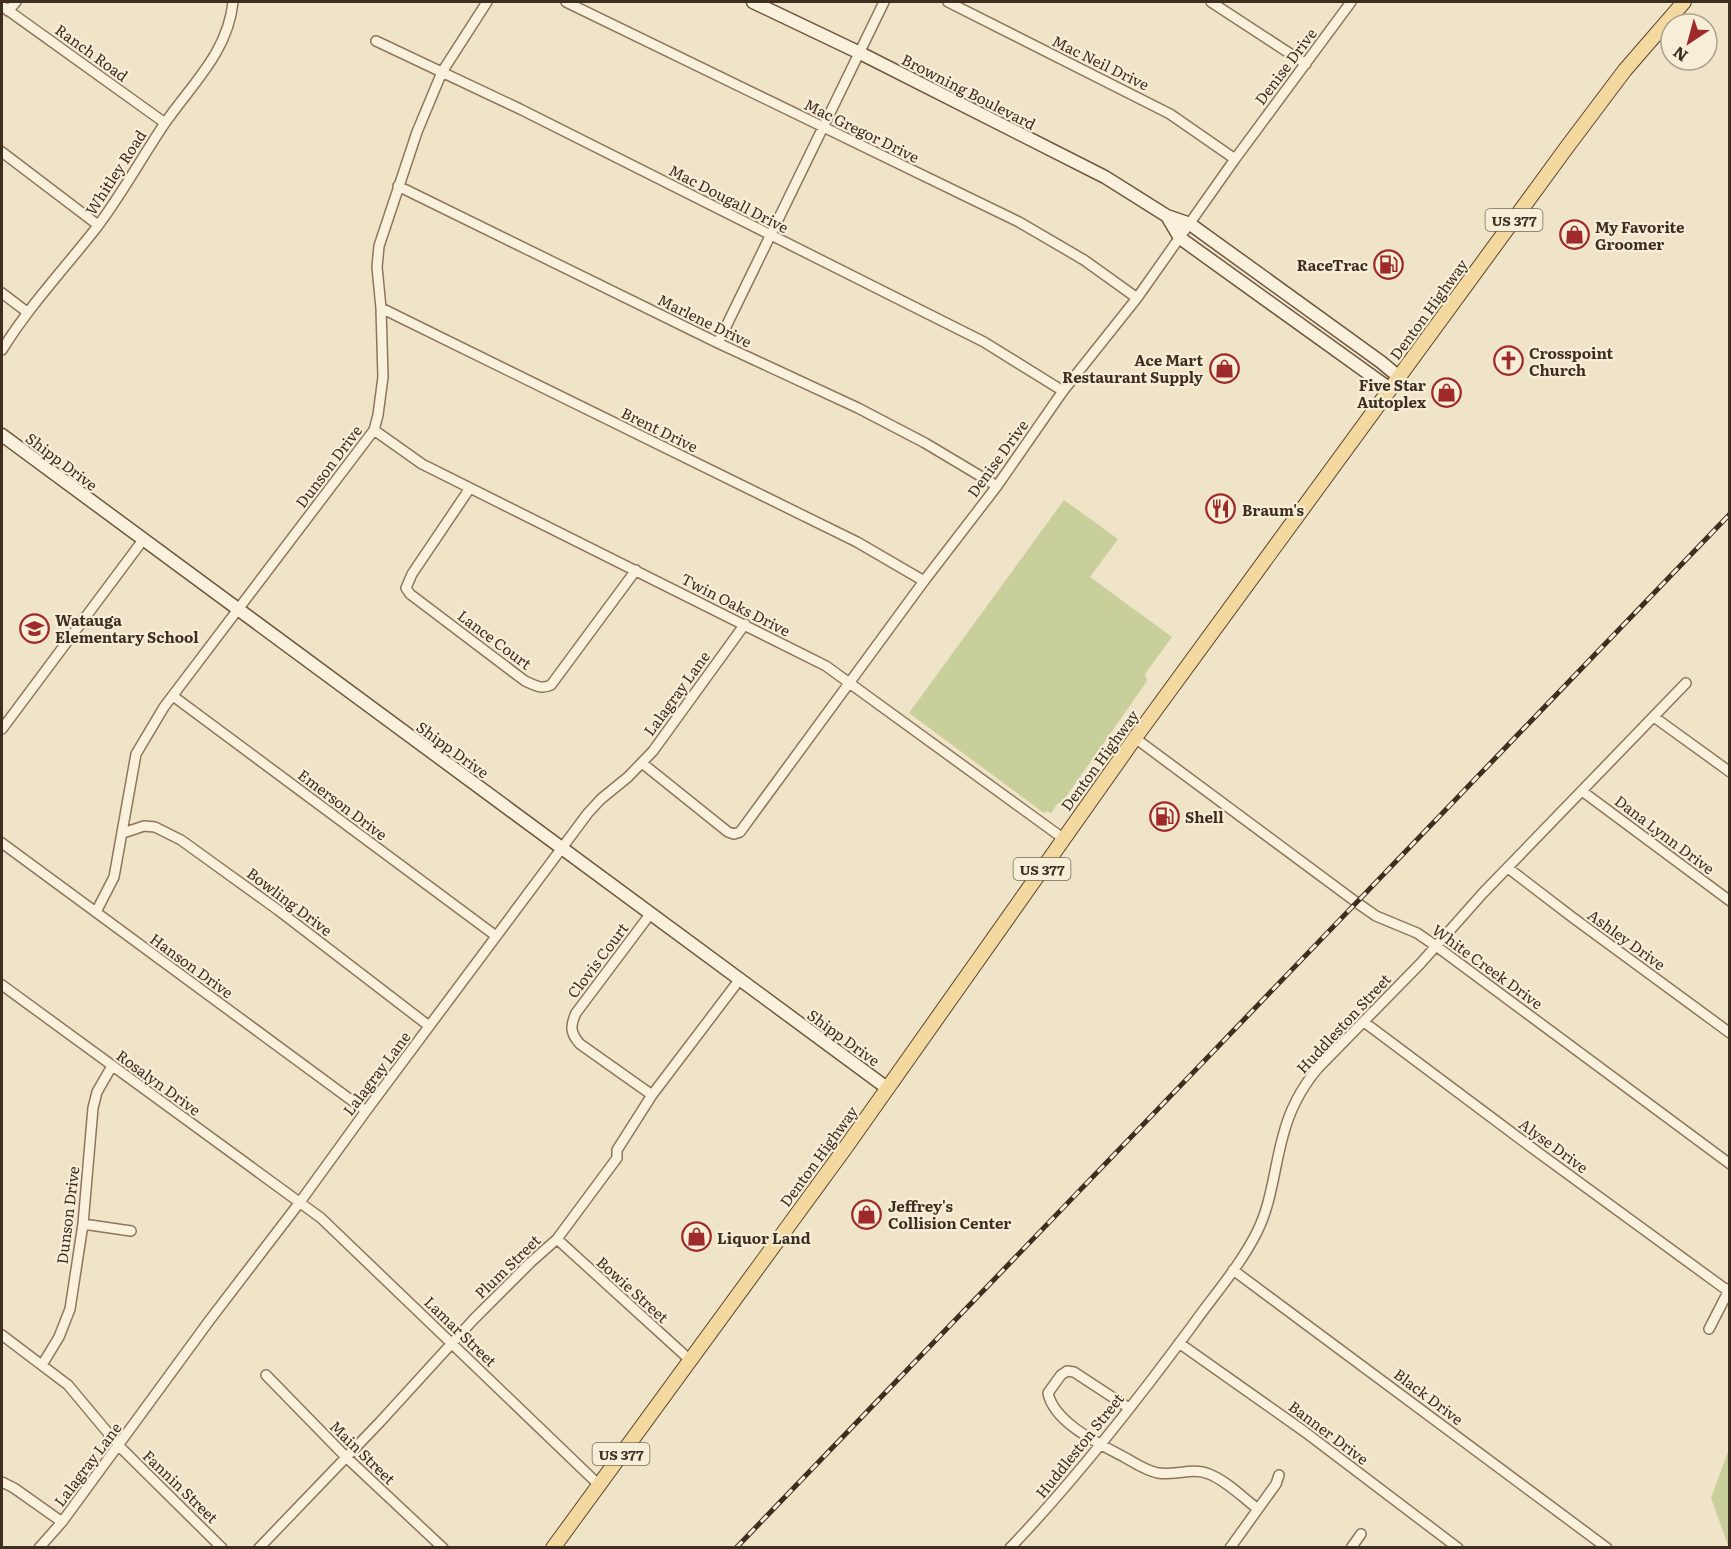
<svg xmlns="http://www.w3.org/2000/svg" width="1731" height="1549" viewBox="0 0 1731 1549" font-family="Literata,serif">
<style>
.green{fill:#c9cf9b}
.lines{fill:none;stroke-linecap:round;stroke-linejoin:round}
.street-casing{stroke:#8d765c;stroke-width:12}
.secondary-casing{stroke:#6f573f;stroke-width:15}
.primary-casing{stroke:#5b4430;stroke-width:16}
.street{stroke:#faf1dc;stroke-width:9}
.secondary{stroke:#faf1dc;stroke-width:12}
.primary{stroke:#f3d9a0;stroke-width:14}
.rail-casing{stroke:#3d2e20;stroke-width:5}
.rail{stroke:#f7eed8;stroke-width:3;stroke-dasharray:9;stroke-linecap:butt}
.labels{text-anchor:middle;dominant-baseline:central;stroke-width:4.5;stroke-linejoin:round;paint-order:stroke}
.shield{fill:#f7eed8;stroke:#756857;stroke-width:1.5}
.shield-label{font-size:14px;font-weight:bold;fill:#3d2e20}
.street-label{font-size:15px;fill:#3d2e20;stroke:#f7eed8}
.poi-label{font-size:15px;font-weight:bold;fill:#3d2e20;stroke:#f7eed8;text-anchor:start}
</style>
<rect width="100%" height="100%" fill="#f0e4c8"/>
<!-- green -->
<path class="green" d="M1064 500 1118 539 1090 577 1172 637 1145 674 1147 681 1061 804 1058 803 1051 813 1047 811 1044 813 909 713Z
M1729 1449 1730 1547 1729 1548 1711 1498Z"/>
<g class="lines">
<defs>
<path id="street" d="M566 2 1019 222 1084 260 1137 298
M948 2 1170 114 1235 159
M1211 2 1306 64
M2 6 165 123
M8 11 16 2
M376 41 520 109 984 342 1063 391
M2 152 98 225
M398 186 718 343 858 408 925 443 997 486
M2 293 27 312
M381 308 857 542 924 581
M718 343 884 2
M2 350C29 306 65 268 97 227 122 194 142 157 165 123 192 84 228 52 233 2
M374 430 422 464 826 666 1064 839
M470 488 412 574 406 588 410 594 525 681C535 685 541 690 551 685L636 570
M173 696 496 936
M1654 717 1730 772
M2 729 143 540
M1135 738 1356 902 1376 916 1417 933 1436 946 1730 1164
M642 763 728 832 734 834 740 832 924 581 997 486 1063 391 1137 298 1235 159 1351 2
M1582 791 1730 901
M123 833 144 826 155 827 181 840 278 910 429 1026
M2 843 366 1111
M1508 868 1572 917 1730 1033
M96 912 114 877 136 754 164 707 374 430 378 415 383 377 381 308 377 267 379 246 417 132 442 72 487 2
M651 913 576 1013C570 1026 570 1033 580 1044L652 1095
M2 985 321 1218 599 1485
M1364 1022 1539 1153 1728 1291
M83 1224 131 1231
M557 1239 690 1360
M1233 1270 1607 1548
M1709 1329 1730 1288
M2 1335 68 1385 119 1446 222 1548
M1179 1343 1305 1432 1458 1548
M42 1365 59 1337 70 1309 83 1224 93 1108 97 1092 112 1066
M266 1375 346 1457 443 1548
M1129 1408 1074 1372 1067 1371 1061 1375 1048 1393C1054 1423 1100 1444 1124 1457 1135 1463 1146 1471 1158 1473 1175 1476 1192 1467 1209 1474 1227 1481 1243 1498 1258 1509
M2 1482 14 1488 62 1522
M39 1548 62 1522 209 1321 300 1202 366 1111 588 813 601 799 628 777 653 751 745 624
M259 1548 380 1422 474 1319 531 1262 557 1239 617 1158V1150L652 1095 740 979
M1010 1548C1076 1479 1136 1402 1192 1326 1214 1295 1240 1266 1257 1232 1272 1202 1274 1168 1283 1136 1289 1112 1302 1087 1318 1068L1420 964 1483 893 1686 683
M1230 1548 1276 1484 1279 1475
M1351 1548 1361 1534"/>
<path id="secondary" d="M753 2 860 53 1105 177 1167 216 1190 224 1381 362 1399 377
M1167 216 1180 238 1390 389
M2 435 887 1088"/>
<path id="primary" d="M553 1548 846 1147 1135 738 1567 147 1625 70 1684 2"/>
</defs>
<!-- street casing -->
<use href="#street" class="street-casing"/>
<!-- secondary casing -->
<use href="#secondary" class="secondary-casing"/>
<!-- primary casing -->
<use href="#primary" class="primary-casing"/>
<!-- street -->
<use href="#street" class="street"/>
<!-- secondary -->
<use href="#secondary" class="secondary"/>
<!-- primary -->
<use href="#primary" class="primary"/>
<defs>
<path id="rail" d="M736 1548 1730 514"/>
</defs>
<!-- rail casing -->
<use href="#rail" class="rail-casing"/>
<!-- rail -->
<use href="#rail" class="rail"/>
</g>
<!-- icons -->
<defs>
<symbol id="shop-ring" viewBox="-11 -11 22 22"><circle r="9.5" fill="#f7eed8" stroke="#9e2a2b" stroke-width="1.5"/><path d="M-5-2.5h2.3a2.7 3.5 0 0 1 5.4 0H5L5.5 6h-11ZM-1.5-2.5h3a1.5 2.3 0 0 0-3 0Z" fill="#9e2a2b"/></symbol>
<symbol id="fuel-ring" viewBox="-11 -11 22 22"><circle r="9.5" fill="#f7eed8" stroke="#9e2a2b" stroke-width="1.5"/><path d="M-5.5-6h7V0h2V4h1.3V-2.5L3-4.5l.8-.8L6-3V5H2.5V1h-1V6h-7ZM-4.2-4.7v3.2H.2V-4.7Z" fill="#9e2a2b"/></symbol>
<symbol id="church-ring" viewBox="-11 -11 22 22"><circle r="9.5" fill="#f7eed8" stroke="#9e2a2b" stroke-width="1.5"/><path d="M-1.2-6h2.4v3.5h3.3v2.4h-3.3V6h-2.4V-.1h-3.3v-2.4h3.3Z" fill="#9e2a2b"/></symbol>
<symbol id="restaurant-ring" viewBox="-11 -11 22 22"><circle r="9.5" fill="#f7eed8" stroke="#9e2a2b" stroke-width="1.5"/><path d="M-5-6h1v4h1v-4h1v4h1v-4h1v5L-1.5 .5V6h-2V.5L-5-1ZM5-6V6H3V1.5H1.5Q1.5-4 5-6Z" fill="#9e2a2b"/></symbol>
<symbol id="school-ring" viewBox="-11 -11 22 22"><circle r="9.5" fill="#f7eed8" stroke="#9e2a2b" stroke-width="1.5"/><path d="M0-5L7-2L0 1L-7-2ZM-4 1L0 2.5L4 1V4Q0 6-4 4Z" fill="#9e2a2b"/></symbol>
</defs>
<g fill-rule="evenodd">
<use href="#shop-ring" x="1558" y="218" width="33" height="33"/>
<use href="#fuel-ring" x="1372" y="248" width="33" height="33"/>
<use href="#church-ring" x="1492" y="344" width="33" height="33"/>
<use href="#shop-ring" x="1208" y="352" width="33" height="33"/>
<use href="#shop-ring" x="1430" y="376" width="33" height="33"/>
<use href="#restaurant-ring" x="1204" y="492" width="33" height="33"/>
<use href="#school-ring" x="18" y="612" width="33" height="33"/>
<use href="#fuel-ring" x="1148" y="800" width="33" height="33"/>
<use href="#shop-ring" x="850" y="1198" width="33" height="33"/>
<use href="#shop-ring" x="680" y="1220" width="33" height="33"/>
</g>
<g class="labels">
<!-- shield labels -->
<g class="shield">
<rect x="1485.5" y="209" width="57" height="22" rx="4.5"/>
<rect x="1013.5" y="858" width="57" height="22" rx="4.5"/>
<rect x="592.5" y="1443" width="57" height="22" rx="4.5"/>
</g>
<g class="shield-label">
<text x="1514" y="220">US 377</text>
<text x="1042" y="869">US 377</text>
<text x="621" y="1454">US 377</text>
</g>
<!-- street labels -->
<g class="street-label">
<text transform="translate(92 52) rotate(36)">Ranch Road</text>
<text transform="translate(1101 62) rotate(26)">Mac Neil Drive</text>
<text transform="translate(1285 66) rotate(-53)">Denise Drive</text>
<text transform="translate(969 91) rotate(27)">Browning Boulevard</text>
<text transform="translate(862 130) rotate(26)">Mac Gregor Drive</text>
<text transform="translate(115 172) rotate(-57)">Whitley Road</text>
<text transform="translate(729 198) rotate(27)">Mac Dougall Drive</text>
<text transform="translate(1428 309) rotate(-54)">Denton Highway</text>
<text transform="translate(705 320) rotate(26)">Marlene Drive</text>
<text transform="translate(660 429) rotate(26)">Brent Drive</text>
<text transform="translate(997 458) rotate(-54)">Denise Drive</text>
<text transform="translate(62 461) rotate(37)">Shipp Drive</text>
<text transform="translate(328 466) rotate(-53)">Dunson Drive</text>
<text transform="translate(736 604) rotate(27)">Twin Oaks Drive</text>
<text transform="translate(495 639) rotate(37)">Lance Court</text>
<text transform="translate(676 693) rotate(-54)">Lalagray Lane</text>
<text transform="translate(453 749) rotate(36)">Shipp Drive</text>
<text transform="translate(1099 760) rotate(-54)">Denton Highway</text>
<text transform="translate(343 804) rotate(37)">Emerson Drive</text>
<text transform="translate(1665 834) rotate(37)">Dana Lynn Drive</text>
<text transform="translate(290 901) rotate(37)">Bowling Drive</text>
<text transform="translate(1627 939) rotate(36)">Ashley Drive</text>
<text transform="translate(597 960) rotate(-53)">Clovis Court</text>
<text transform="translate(192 965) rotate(36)">Hanson Drive</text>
<text transform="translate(1488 966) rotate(36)">White Creek Drive</text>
<text transform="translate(1343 1023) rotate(-47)">Huddleston Street</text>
<text transform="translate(844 1037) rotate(36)">Shipp Drive</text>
<text transform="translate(376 1073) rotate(-53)">Lalagray Lane</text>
<text transform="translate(159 1082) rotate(36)">Rosalyn Drive</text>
<text transform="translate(1554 1145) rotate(36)">Alyse Drive</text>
<text transform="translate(818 1156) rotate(-54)">Denton Highway</text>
<text transform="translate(67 1215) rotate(-83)">Dunson Drive</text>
<text transform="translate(507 1266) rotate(-44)">Plum Street</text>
<text transform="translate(633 1289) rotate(42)">Bowie Street</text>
<text transform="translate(461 1331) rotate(44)">Lamar Street</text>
<text transform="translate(1429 1396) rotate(37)">Black Drive</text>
<text transform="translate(1329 1432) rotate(37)">Banner Drive</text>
<text transform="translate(1079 1445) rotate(-51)">Huddleston Street</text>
<text transform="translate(363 1452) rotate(44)">Main Street</text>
<text transform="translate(87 1464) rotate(-53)">Lalagray Lane</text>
<text transform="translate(181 1486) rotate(44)">Fannin Street</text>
</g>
<!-- poi labels -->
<g class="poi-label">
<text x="1595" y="226">My Favorite<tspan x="1595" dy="17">Groomer</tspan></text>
<text x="1368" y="264" text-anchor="end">RaceTrac</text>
<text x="1529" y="352">Crosspoint<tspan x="1529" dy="17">Church</tspan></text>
<text x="1203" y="359" text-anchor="end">Ace Mart<tspan x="1203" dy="17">Restaurant Supply</tspan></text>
<text x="1426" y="384" text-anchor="end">Five Star<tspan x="1426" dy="17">Autoplex</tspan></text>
<text x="1242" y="509">Braum's</text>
<text x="55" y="619">Watauga<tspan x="55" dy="17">Elementary School</tspan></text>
<text x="1185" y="816">Shell</text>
<text x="888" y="1205">Jeffrey's<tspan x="888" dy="17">Collision Center</tspan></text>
<text x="717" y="1237">Liquor Land</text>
</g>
</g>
<!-- border -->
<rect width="1731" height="1549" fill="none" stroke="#3d2e20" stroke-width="6"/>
<!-- north arrow -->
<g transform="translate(1689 42) rotate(216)"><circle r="28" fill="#f7eed8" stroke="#ada18e" stroke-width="1.5"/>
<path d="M0-4.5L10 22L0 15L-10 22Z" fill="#9e2a2b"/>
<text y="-9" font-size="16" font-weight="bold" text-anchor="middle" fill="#3d2e20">N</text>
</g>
</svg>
